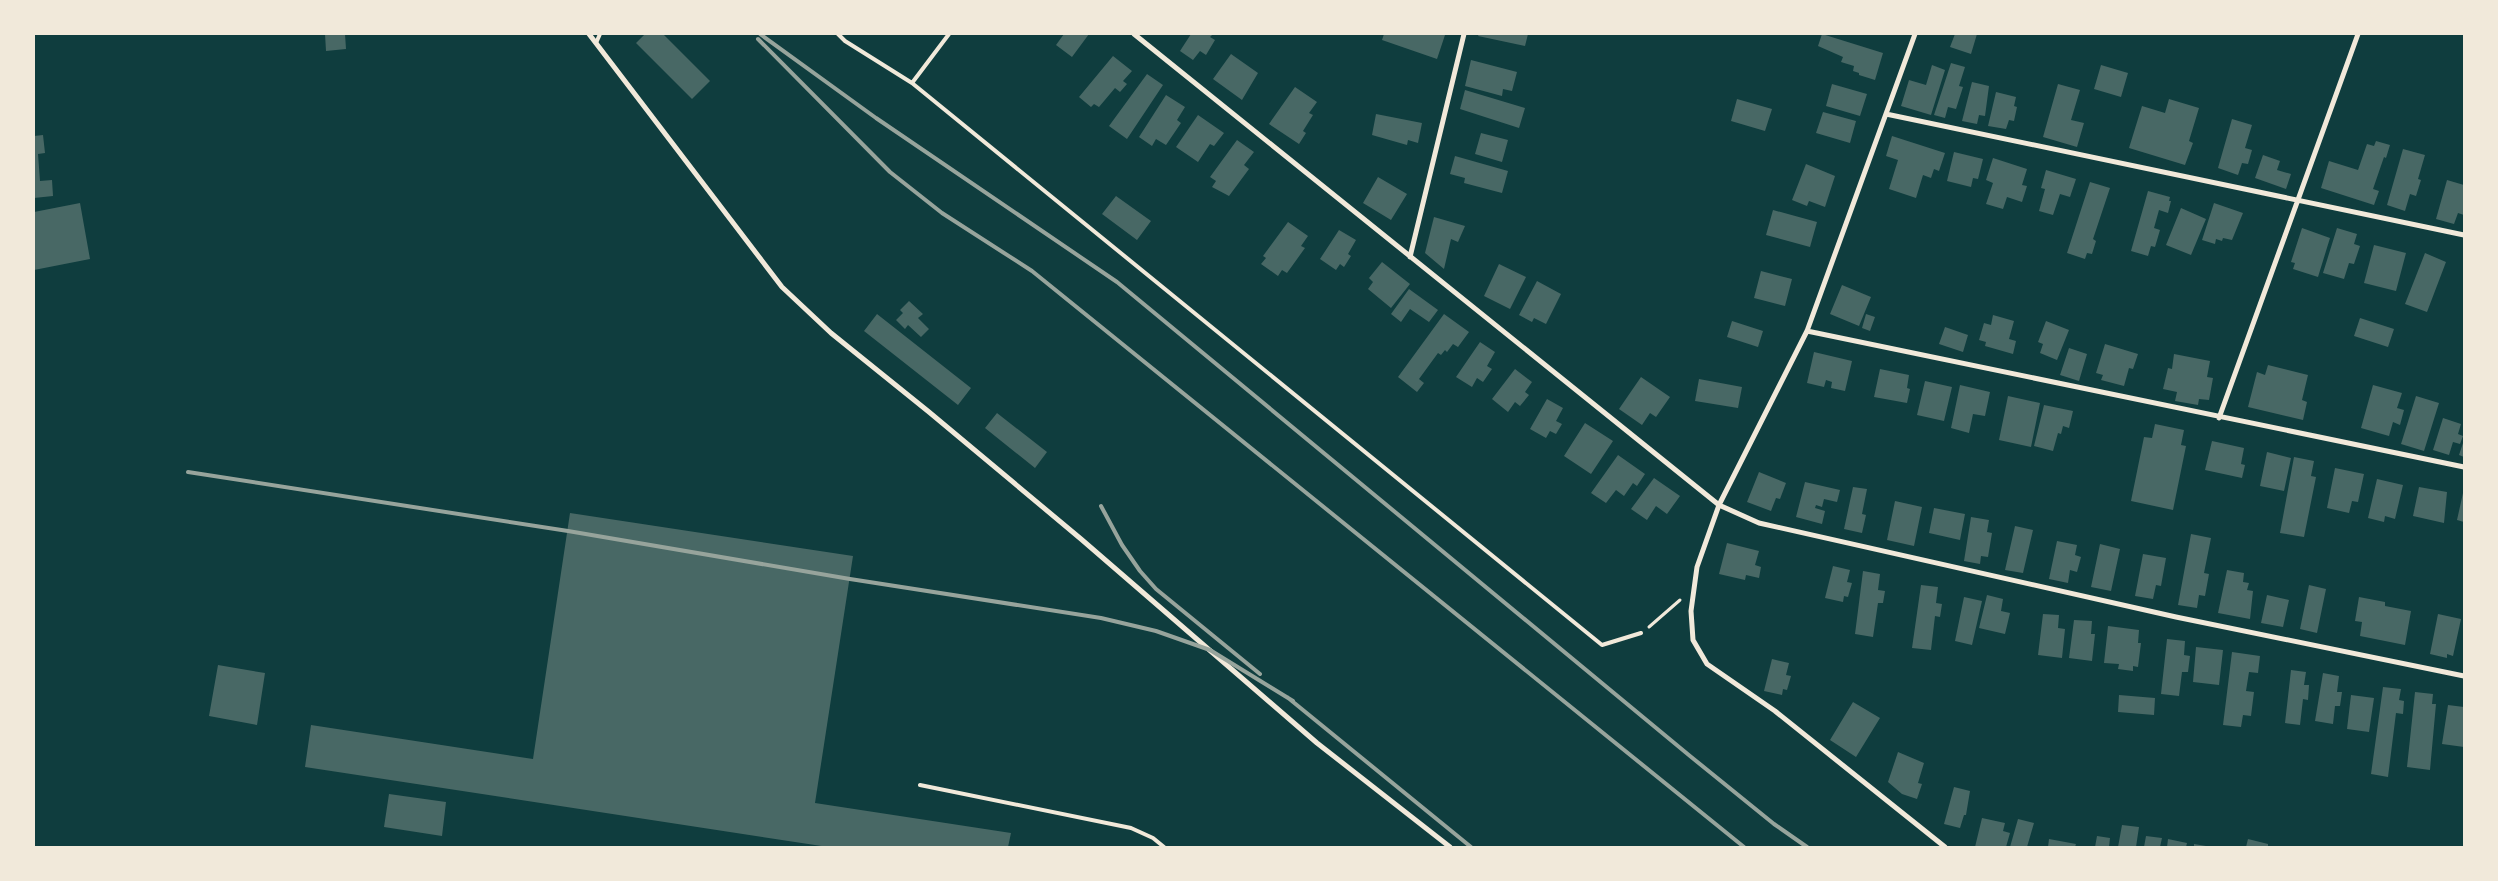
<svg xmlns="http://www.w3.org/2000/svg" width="2498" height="881" viewBox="0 0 2498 881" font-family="'Space Grotesk',sans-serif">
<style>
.building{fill:#486865}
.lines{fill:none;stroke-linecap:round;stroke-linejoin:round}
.path{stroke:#f1e9da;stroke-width:3}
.service{stroke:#f1e9da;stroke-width:4}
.minor{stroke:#f1e9da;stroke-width:5}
.rail{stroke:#97a49c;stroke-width:4}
</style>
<rect width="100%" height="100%" fill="#0f3d3e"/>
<!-- building -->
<path class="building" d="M325 34H345L346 49 326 51Z
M645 34H663L710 81 692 99 636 43Z
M1064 34H1089L1072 57 1056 45Z
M1191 34H1213L1210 37 1215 40 1206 55 1200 51 1193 60 1180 51Z
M1384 34H1442L1445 35 1437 59 1382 40Z
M1479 34H1528L1525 46 1478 36Z
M1822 34 1883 53 1875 80 1859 75V73L1853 71 1854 66 1841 62 1843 57 1818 46Z
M1955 34H1977L1971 54 1950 47Z
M1231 54 1258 73 1242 100 1213 79Z
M1113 56 1132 71 1123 81 1127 84 1120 92 1115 88 1099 107 1094 104 1091 107 1079 97Z
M1471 60 1517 72 1512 91 1503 89 1502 96 1465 86Z
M1951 63 1965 67 1959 86 1963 87 1956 109 1948 107 1945 118 1934 115Z
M1932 65 1945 70 1931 115 1901 106 1909 80 1926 85Z
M2101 65 2128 73 2121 97 2094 89Z
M1147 74 1163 85 1127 139 1109 126Z
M1972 82 1989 86 1985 116 1979 115 1977 124 1962 121Z
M1832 84 1867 94 1860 116 1826 106Z
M2058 84 2080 90 2071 120 2084 123 2077 147 2043 137Z
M1295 87 1317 102 1309 113 1313 115 1303 131 1306 133 1299 144 1269 124Z
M1465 90 1525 108 1519 128 1460 109Z
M1996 92 2016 97 2014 106 2017 107 2014 121 2009 120 2006 129 1988 126Z
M1166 95 1185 107 1177 120 1181 123 1166 145 1156 139 1152 146 1139 137Z
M1737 99 1772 109 1765 131 1731 121Z
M2169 99 2199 108 2189 141 2193 143 2185 165 2129 148 2142 106 2165 113Z
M1823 112 1856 121 1850 143 1816 133Z
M1376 114 1422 123 1418 143 1408 140 1407 145 1372 135Z
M1198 115 1224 133 1214 146 1210 144 1198 162 1176 147Z
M2232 119 2252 125 2245 148 2252 150 2248 164 2242 163 2238 175 2218 168Z
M1481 133 1508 140 1502 162 1475 154Z
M43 135 45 153 38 154 40 181 52 180 53 196 34 198V136Z
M1892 136 1945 153 1939 171 1934 169 1931 178 1923 175 1916 198 1889 189 1898 160 1886 156Z
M1237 140 1254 152 1244 165 1249 169 1229 196 1212 187 1216 181 1210 177Z
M2376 141 2390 145 2386 158 2384 157 2373 189 2379 191 2374 205 2321 188 2329 161 2358 170 2367 144 2374 146Z
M2403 149 2425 155 2418 179 2421 180 2416 196 2410 194 2405 211 2387 205Z
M1954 152 1983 159 1978 179 1973 178 1971 187 1947 181Z
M2263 155 2280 161 2277 170 2291 174 2286 189 2255 178Z
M1455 156 1508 171 1502 193 1464 183 1465 178 1450 174Z
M1993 158 2027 169 2022 185 2027 186 2022 202 2007 197 2003 209 1986 204 1993 183 1986 180Z
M1806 164 1835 176 1825 207 1809 201 1807 206 1792 200Z
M2046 170 2076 179 2070 197 2060 194 2053 215 2039 211 2045 189 2041 188Z
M1378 177 1407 194 1391 220 1363 203Z
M2447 180 2464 185V215L2458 213 2454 224 2436 219Z
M2090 182 2110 188 2093 239 2096 241 2092 254 2087 253 2085 259 2067 253Z
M2148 191 2170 197 2169 201H2171L2168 213 2159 210 2154 228 2160 230 2155 247 2151 246 2148 256 2131 251Z
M1116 196 1151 221 1137 240 1102 214Z
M80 203 90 259 34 270V212Z
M2214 203 2243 213 2232 240 2223 238 2222 241 2216 239 2215 244 2202 240Z
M2181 208 2206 219 2191 255 2166 245Z
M1773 210 1817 222 1810 247 1766 235Z
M1434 217 1465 226 1458 242 1451 239 1444 269 1425 253Z
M1288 222 1308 236 1301 246 1305 248 1287 273 1282 270 1278 276 1261 264 1266 258 1263 256Z
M2302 228 2330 238 2318 277 2293 269 2295 263 2291 262Z
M2337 228 2357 234 2354 244 2360 246 2354 264 2349 263 2344 279 2323 273Z
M1339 230 1356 240 1348 254 1351 256 1344 267 1340 264 1336 270 1320 259Z
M2374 245 2406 253 2396 291 2364 283Z
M2425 253 2446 262 2427 312 2405 304Z
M1382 262 1410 284 1391 308 1368 289 1373 282 1369 278Z
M1499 264 1526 277 1510 309 1484 296Z
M1761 271 1792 279 1785 306 1754 298Z
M1537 281 1561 294 1546 324 1534 318 1532 322 1519 315Z
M1842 285 1871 297 1859 326 1830 314Z
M1409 289 1438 310 1429 322 1410 309 1401 322 1391 314Z
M909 301 923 314 918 318 929 329 921 337 908 325 905 329 896 320 903 313 900 310Z
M877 314 971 388 958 405 864 331Z
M1444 314 1469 332 1458 347 1453 344 1447 352 1445 350 1441 355 1438 353 1419 379 1424 383 1417 392 1398 377Z
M1866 314 1875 317 1870 331 1862 328Z
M1993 315 2014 321 2009 339 2016 341 2013 354 1985 346 1986 342 1979 340 1984 323 1991 325Z
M2360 318 2394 329 2388 347 2354 336Z
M1732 321 1763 331 1758 347 1727 337Z
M2046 321 2069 330 2057 360 2040 353 2043 344 2038 342Z
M1945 327 1968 335 1963 352 1939 344Z
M1480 342 1495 352 1487 366 1492 369 1483 382 1477 378 1472 387 1456 377Z
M2105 344 2138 354 2133 369 2129 368 2124 386 2101 380 2103 375 2096 373Z
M2069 348 2087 354 2079 381 2060 375Z
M1814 352 1852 361 1845 391 1831 388 1832 382 1826 380 1824 387 1807 383Z
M2174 354 2210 361 2207 377 2213 378 2209 400 2199 399 2198 405 2175 401 2177 392 2163 389 2168 368 2172 369Z
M2268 365 2308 375 2302 400 2307 402 2303 420 2248 407 2257 372 2265 375Z
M1515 369 1532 382 1525 392 1529 395 1520 406 1515 402 1508 412 1492 399Z
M1880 369 1909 375 1907 388 1910 389 1907 403 1874 397Z
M1641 377 1670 397 1656 417 1650 413 1642 425 1619 409Z
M1699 379 1742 387 1738 408 1695 401Z
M1925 381 1952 387 1944 421 1917 415Z
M1960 385 1990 392 1985 416 1973 414 1969 433 1951 428Z
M2373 385 2402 393 2397 408 2404 410 2400 425 2393 422 2389 436 2361 428Z
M2008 396 2040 403 2031 447 1999 440Z
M2416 396 2439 403 2424 451 2401 444Z
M1547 399 1563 408 1556 421 1562 424 1556 434 1550 431 1546 438 1530 429Z
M2044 405 2073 411 2069 428 2063 426 2061 434 2058 433 2053 451 2034 446Z
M997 413 1047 452 1035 468 985 428Z
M2443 418 2461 424 2458 434 2463 436 2460 444 2453 442 2449 455 2433 450Z
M1585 423 1613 441 1591 474 1564 456Z
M2155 424 2184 430 2181 445 2186 446 2173 510 2131 501 2144 437 2152 438Z
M2464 440V457L2459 455Z
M2212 441 2244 448 2241 464 2245 465 2242 478 2205 470Z
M2267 452 2291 458 2284 491 2260 486Z
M1618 455 1645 474 1637 486 1633 483 1624 496 1616 490 1606 503 1591 493Z
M2294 457 2314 461 2311 476 2316 477 2304 537 2280 533Z
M2335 468 2364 474 2358 502 2352 501 2349 513 2327 508Z
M1759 472 1786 483 1780 499 1776 498 1771 511 1747 502Z
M1654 478 1680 496 1667 514 1656 506 1647 520 1631 509Z
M2377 479 2403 485 2395 519 2385 516 2384 522 2368 518Z
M1805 482 1840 490 1837 502 1824 499 1822 507 1816 505 1815 508 1825 511 1822 524 1796 517Z
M1853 487 1867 489 1862 514 1866 515 1862 533 1844 529Z
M2419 487 2447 492 2444 523 2413 516Z
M2463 493H2464V522L2457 520Z
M1895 501 1922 507 1914 546 1887 540Z
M1934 508 1965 514 1960 540 1929 533Z
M570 513 853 556 815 803 1011 833 1008 847H828L305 767 311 725 533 759Z
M1971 517 1989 520 1987 532 1992 533 1988 557 1981 556 1980 564 1964 561Z
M2015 526 2033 530 2023 573 2005 570Z
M2191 534 2211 538 2204 573 2209 574 2205 596 2199 595 2197 608 2178 605Z
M2057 541 2077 545 2075 555 2081 557 2077 572 2070 570 2068 583 2049 579Z
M1727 543 1759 551 1755 565 1761 567 1759 578 1746 575 1745 580 1719 574Z
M2100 544 2120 549 2111 591 2091 587Z
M2143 554 2166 558 2161 586 2156 585 2153 599 2135 596Z
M1833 566 1850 570 1847 582 1852 583 1848 597 1844 596 1843 602 1825 598Z
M2227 570 2244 573 2243 582 2249 583 2247 590 2253 591 2250 619 2218 613Z
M1863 571 1880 574 1878 590 1885 591 1883 603H1878L1873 637 1855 634Z
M1921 585 1938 587 1936 603 1942 604 1940 617 1935 616 1931 650 1912 648Z
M2309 585 2326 589 2317 633 2300 629Z
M1987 595 2003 599 2001 611 2010 613 2005 634 1979 628Z
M2267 595 2289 600 2283 627 2261 623Z
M1964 597 1982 601 1972 645 1955 641Z
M2359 597 2385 602V606L2411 611 2405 645 2360 636 2362 622 2355 621Z
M2043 614 2059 615 2058 628 2065 629 2062 658 2038 655Z
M2438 614 2461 619 2453 656 2447 654V658L2430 654Z
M2074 620 2092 621 2091 634H2095L2092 661 2069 658Z
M2108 626 2139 630 2138 643H2141L2138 667 2133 666V671L2118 669 2119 664 2104 663Z
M2167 639 2185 641 2184 655 2190 656 2188 672H2182L2179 696 2161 694Z
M2196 647 2223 650 2219 685 2193 682Z
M2232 652 2260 656 2258 673 2249 672 2246 691 2254 692 2251 716 2243 715 2241 727 2223 725Z
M1772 659 1789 663 1786 675 1791 676 1787 690 1783 689 1782 695 1764 691Z
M218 665 265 673 257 725 209 716Z
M2291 670 2306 672 2304 685H2309L2308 700 2303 699 2300 725 2285 723Z
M2323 673 2339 676 2337 692H2342L2340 706H2335L2333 724 2315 721Z
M2383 687 2401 689 2399 700 2404 701 2403 714 2396 713 2388 777 2371 774Z
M2415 692 2433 694 2432 704H2436L2430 770 2407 767Z
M2119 695 2155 698 2154 715 2118 712Z
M2351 695 2374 698 2369 732 2347 729Z
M1853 702 1880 718 1856 757 1830 740Z
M2448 705 2464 707V747L2442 744Z
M1898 752 1924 763 1918 783 1922 784 1917 799 1902 794 1888 782Z
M1954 787 1970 791 1966 815H1964L1960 828 1944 824Z
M389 794 446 802 442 836 384 827Z
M1982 818 2005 823 2003 831 2010 833 2006 847H1975Z
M2018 819 2034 823 2027 847H2010Z
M2122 825 2139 827 2136 847H2118Z
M2097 836 2110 838 2109 847H2095Z
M2146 836 2162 838 2160 847H2144Z
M2049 839 2076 844 2075 847H2048Z
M2168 839 2187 843 2186 847H2167Z
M2248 839 2268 844V847H2246Z
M2194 844 2206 846V847H2194Z"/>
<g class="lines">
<!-- path -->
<path class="path" d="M1649 627 1680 600"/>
<!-- service -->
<path class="service" d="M838 34 845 41 912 83
M949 34 912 83 1602 645 1641 633
M596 43 600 34
M920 785 1131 828 1153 838 1164 847"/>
<!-- minor -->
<path class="minor" d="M589 34 782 287 831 333 929 412 1081 539 1317 743 1450 847
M1134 34 1719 505 1759 523 2176 617 2464 676
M1915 34 1807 331 1719 505 1697 567 1691 611 1693 640 1707 664 1775 711 1945 847
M1886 114 2464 235
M1410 257 1464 34
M1807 331 2464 467
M2219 418 2358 34"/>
<!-- rail -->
<path class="rail" d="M760 34 876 118 1117 282 1690 756 1774 824 1807 847
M758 39 890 172 942 213 1032 271 1744 847
M188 472 568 531 850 579 1101 618 1156 631 1210 650 1293 701
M1101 506 1122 545 1140 571 1156 589 1260 674
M1287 697 1471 847"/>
</g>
<!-- border -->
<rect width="2498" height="881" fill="none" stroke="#f1e9da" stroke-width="70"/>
</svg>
